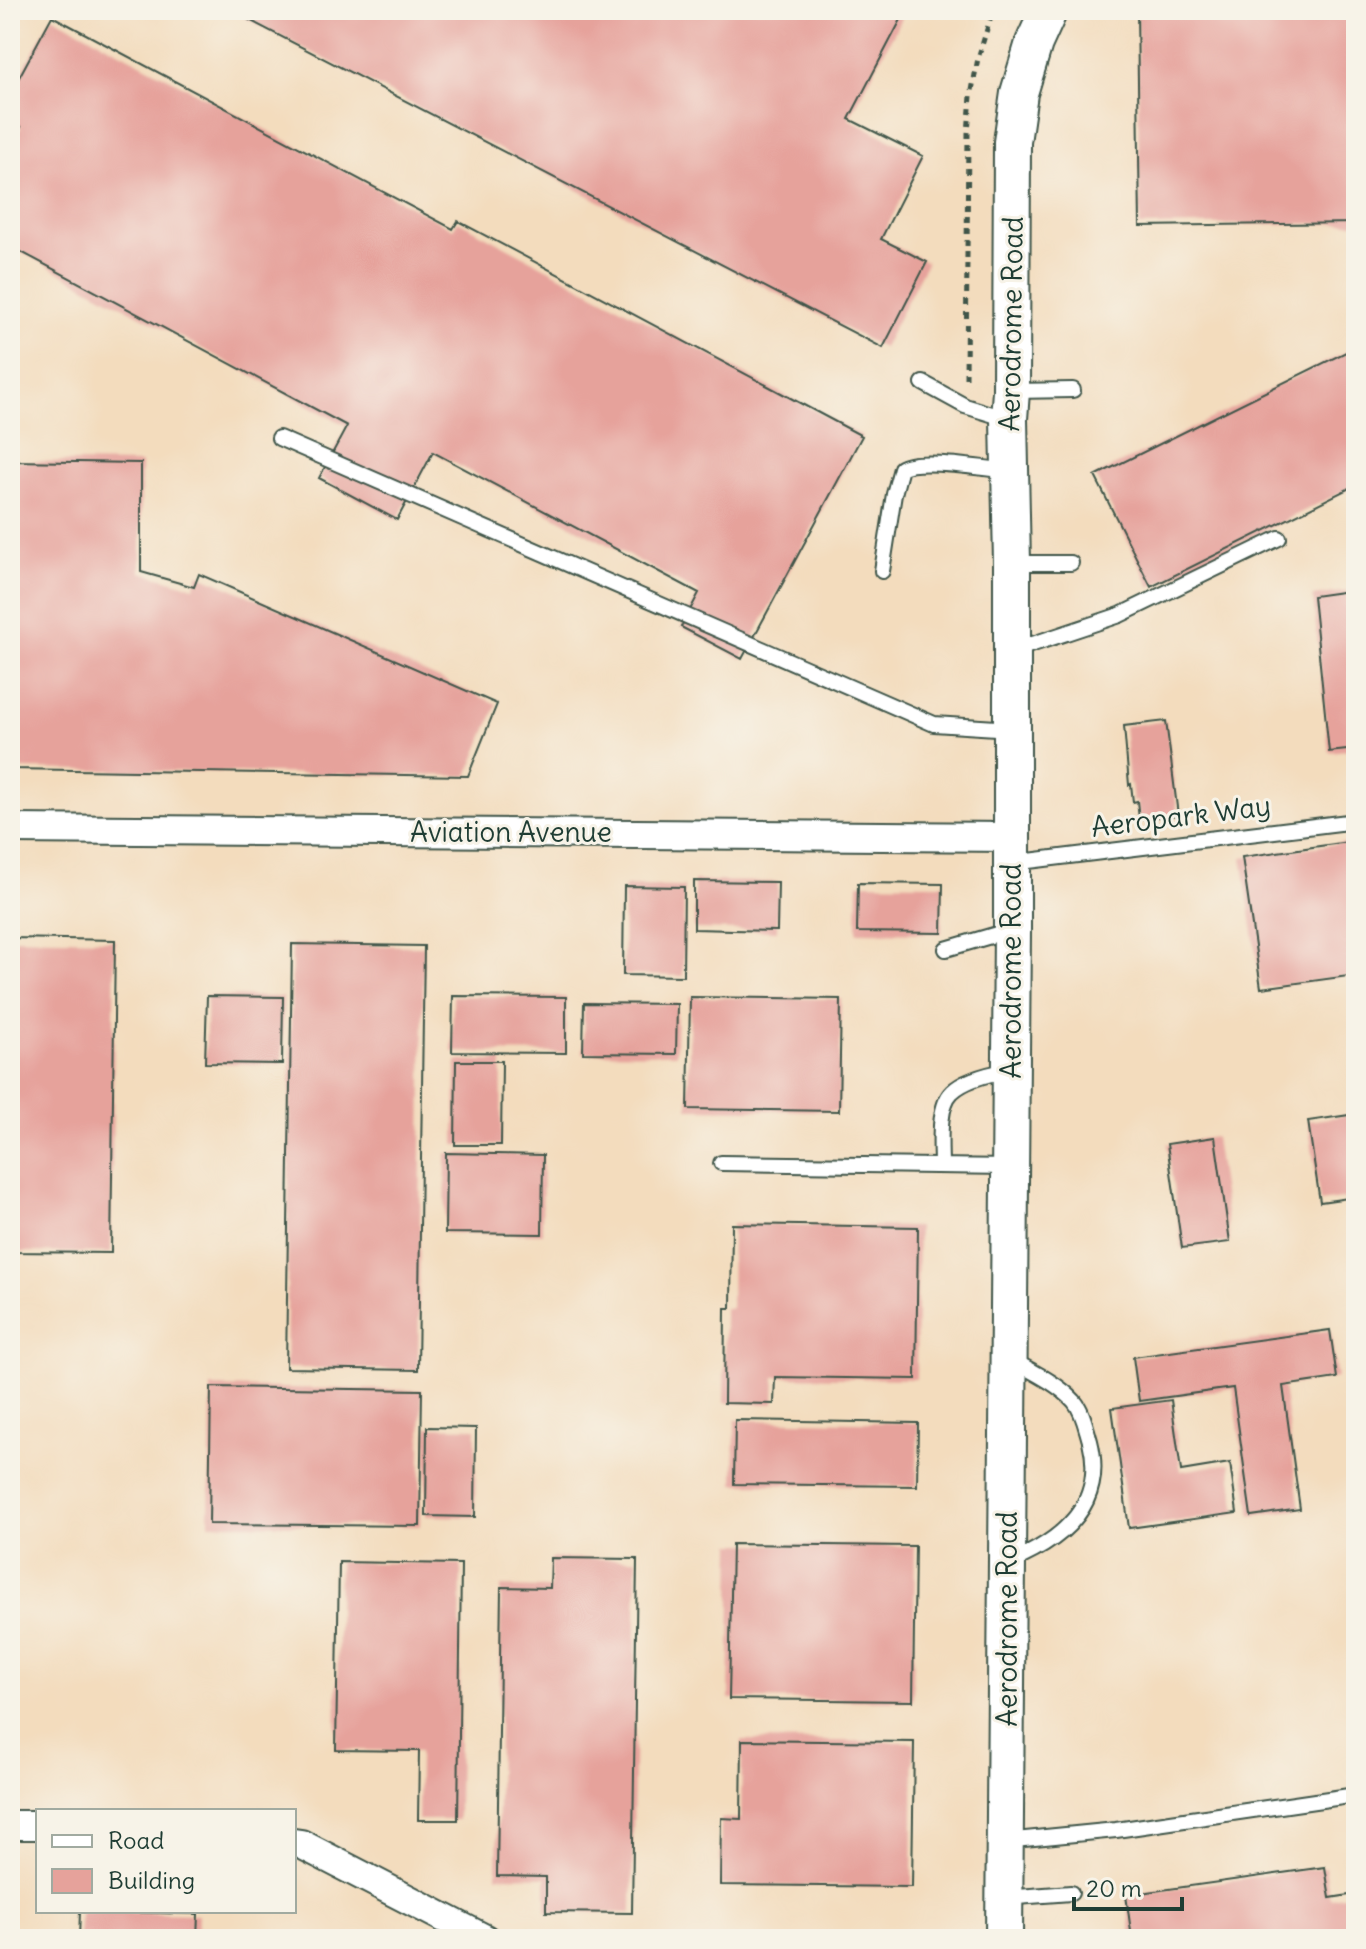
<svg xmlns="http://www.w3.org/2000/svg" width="1366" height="1949" viewBox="0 0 1366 1949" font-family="Delius,sans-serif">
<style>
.building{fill:#e6a29b}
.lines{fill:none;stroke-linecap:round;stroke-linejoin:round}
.service-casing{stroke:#3f5549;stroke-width:18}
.minor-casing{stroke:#3f5549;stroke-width:32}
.tertiary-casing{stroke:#3f5549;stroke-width:40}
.path{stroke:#3f5549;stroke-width:5;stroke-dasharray:6 6;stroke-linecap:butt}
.service{stroke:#fff;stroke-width:14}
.minor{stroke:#fff;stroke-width:28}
.tertiary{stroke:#fff;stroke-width:36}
.labels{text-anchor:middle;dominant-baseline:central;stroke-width:6;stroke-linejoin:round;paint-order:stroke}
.street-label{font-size:28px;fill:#1f3d34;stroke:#f7f3e8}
</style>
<rect width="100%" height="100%" fill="#f7f3e8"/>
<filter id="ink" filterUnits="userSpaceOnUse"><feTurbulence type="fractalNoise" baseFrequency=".0125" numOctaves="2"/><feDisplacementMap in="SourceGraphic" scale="16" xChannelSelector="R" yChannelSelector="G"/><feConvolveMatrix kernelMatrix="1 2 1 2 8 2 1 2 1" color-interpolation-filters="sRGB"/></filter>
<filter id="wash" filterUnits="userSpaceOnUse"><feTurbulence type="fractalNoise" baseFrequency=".006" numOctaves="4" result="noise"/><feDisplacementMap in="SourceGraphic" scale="32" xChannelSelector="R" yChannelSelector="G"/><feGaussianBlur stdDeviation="1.8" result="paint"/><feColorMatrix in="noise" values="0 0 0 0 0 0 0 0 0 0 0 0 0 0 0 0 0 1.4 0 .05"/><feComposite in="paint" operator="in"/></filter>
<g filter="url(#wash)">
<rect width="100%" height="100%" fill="#f3dcbd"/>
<g id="blocks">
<!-- building -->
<path class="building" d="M230 10H906L849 119 923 156 881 239 927 262 883 348Z
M1137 10H1356V223L1140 226Z
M52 16 453 229 458 221 862 436 742 659 681 627 699 593 433 452 397 520 319 478 347 426 10 246V147L21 127 10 121V94Z
M1356 347V485L1151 587 1095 476Z
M10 461 141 463V572L194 587 199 574 497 704 468 776 10 769Z
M1356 590V749L1329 752 1313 596Z
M1166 721 1178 815 1139 819 1137 801 1133 802 1131 784 1129 785 1124 726Z
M1356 841V975L1261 988 1242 857Z
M694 881 778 882 777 931 694 929Z
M858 883 943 884 942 933 857 932Z
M624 886 684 887 683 976 623 975Z
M10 938 115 940 111 1253 10 1252Z
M292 944 424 946 418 1370 286 1368Z
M207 996 283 997 282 1064 205 1063Z
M453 996 566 997V1053L452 1052Z
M690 997 841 999 839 1111 688 1109Z
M584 1003 677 1004 676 1054 583 1053Z
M456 1061H502L501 1145H455Z
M1356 1114V1197L1320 1202 1308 1121Z
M1215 1137 1230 1242 1182 1248 1167 1144Z
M446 1153 543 1155 542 1234 445 1233Z
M732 1224 918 1227 916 1379 775 1377 774 1404 724 1403 725 1308H731Z
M1330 1330 1337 1378 1283 1386 1300 1509 1251 1516 1233 1388 1139 1401 1133 1357Z
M211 1387 422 1390 420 1526 209 1524Z
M1171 1400 1181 1471 1230 1463 1237 1513 1129 1528 1112 1408Z
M735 1420 918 1423 917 1486 734 1484Z
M427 1427 476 1428 475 1517 426 1516Z
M732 1544 915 1546 913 1701 729 1699Z
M551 1558 637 1559 632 1913 546 1912V1877L497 1876 501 1587 550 1588Z
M339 1562 461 1564 458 1820H418L419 1751 336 1750Z
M742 1740 914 1742 912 1887 720 1885 721 1818 741 1819Z
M1325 1867 1330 1898 1356 1894V1939H1132L1126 1895Z
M80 1911 198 1914 197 1939H79Z"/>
</g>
</g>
<g filter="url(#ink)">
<use href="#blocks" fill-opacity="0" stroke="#3f5549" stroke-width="2"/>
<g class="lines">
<defs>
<path id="service" d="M923 383 965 406 1007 419
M1013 391 1073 390
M279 438 934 724 1012 729
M1012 563H1071
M882 571 894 494 901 468C917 457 987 469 1010 471
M1012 651 1120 615 1279 538
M1012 863 1356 821
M946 949 1011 930
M721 1163 1010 1167
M941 1166C941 1147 937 1106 952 1092 965 1079 993 1073 1010 1070
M1010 1562C1063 1540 1106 1504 1090 1441 1086 1428 1083 1411 1074 1401 1057 1383 1033 1372 1012 1360
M1005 1841 1116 1830 1356 1795
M1005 1898 1071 1893"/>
<path id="minor" d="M10 829 1012 837
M10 1825H38
M294 1843 301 1844 485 1939"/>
<path id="tertiary" d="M1004 1939 1012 929V563L1009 419 1011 391 1012 142 1019 93 1034 43 1049 10"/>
</defs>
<!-- service casing -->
<use href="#service" class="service-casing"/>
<!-- minor casing -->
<use href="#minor" class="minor-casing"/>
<!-- tertiary casing -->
<use href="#tertiary" class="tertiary-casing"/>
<!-- path -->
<path class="path" d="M966 378 968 133 971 96 978 58 993 10"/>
<!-- service -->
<use href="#service" class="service"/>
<!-- minor -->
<use href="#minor" class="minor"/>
<!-- tertiary -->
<use href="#tertiary" class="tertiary"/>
</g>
</g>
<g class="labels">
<!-- street labels -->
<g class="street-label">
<text transform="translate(1011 324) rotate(-89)">Aerodrome Road</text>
<text transform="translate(1181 816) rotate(-7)">Aeropark Way</text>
<text x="511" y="832">Aviation Avenue</text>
<text transform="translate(1011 971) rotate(-90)">Aerodrome Road</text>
<text transform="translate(1007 1619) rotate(-90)">Aerodrome Road</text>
</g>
</g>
<!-- margin -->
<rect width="1366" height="1949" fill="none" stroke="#f7f3e8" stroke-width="40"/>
<!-- legend -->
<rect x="36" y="1809" width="260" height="104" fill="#f7f3e8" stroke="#a1aaa0" stroke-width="2"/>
<rect x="52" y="1835" width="40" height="12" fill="#ffffff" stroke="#a1aaa0" stroke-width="2"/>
<text x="108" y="1849" font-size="24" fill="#1f3d34">Road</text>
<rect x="52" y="1869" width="40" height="24" fill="#e6a29b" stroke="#a1aaa0" stroke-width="2"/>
<text x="108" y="1889" font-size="24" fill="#1f3d34">Building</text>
<!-- scale -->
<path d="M1074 1897v12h108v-12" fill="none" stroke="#1f3d34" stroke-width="4"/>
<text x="1086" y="1897" font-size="24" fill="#1f3d34" stroke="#f7f3e8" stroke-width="6" paint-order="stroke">20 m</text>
</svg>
